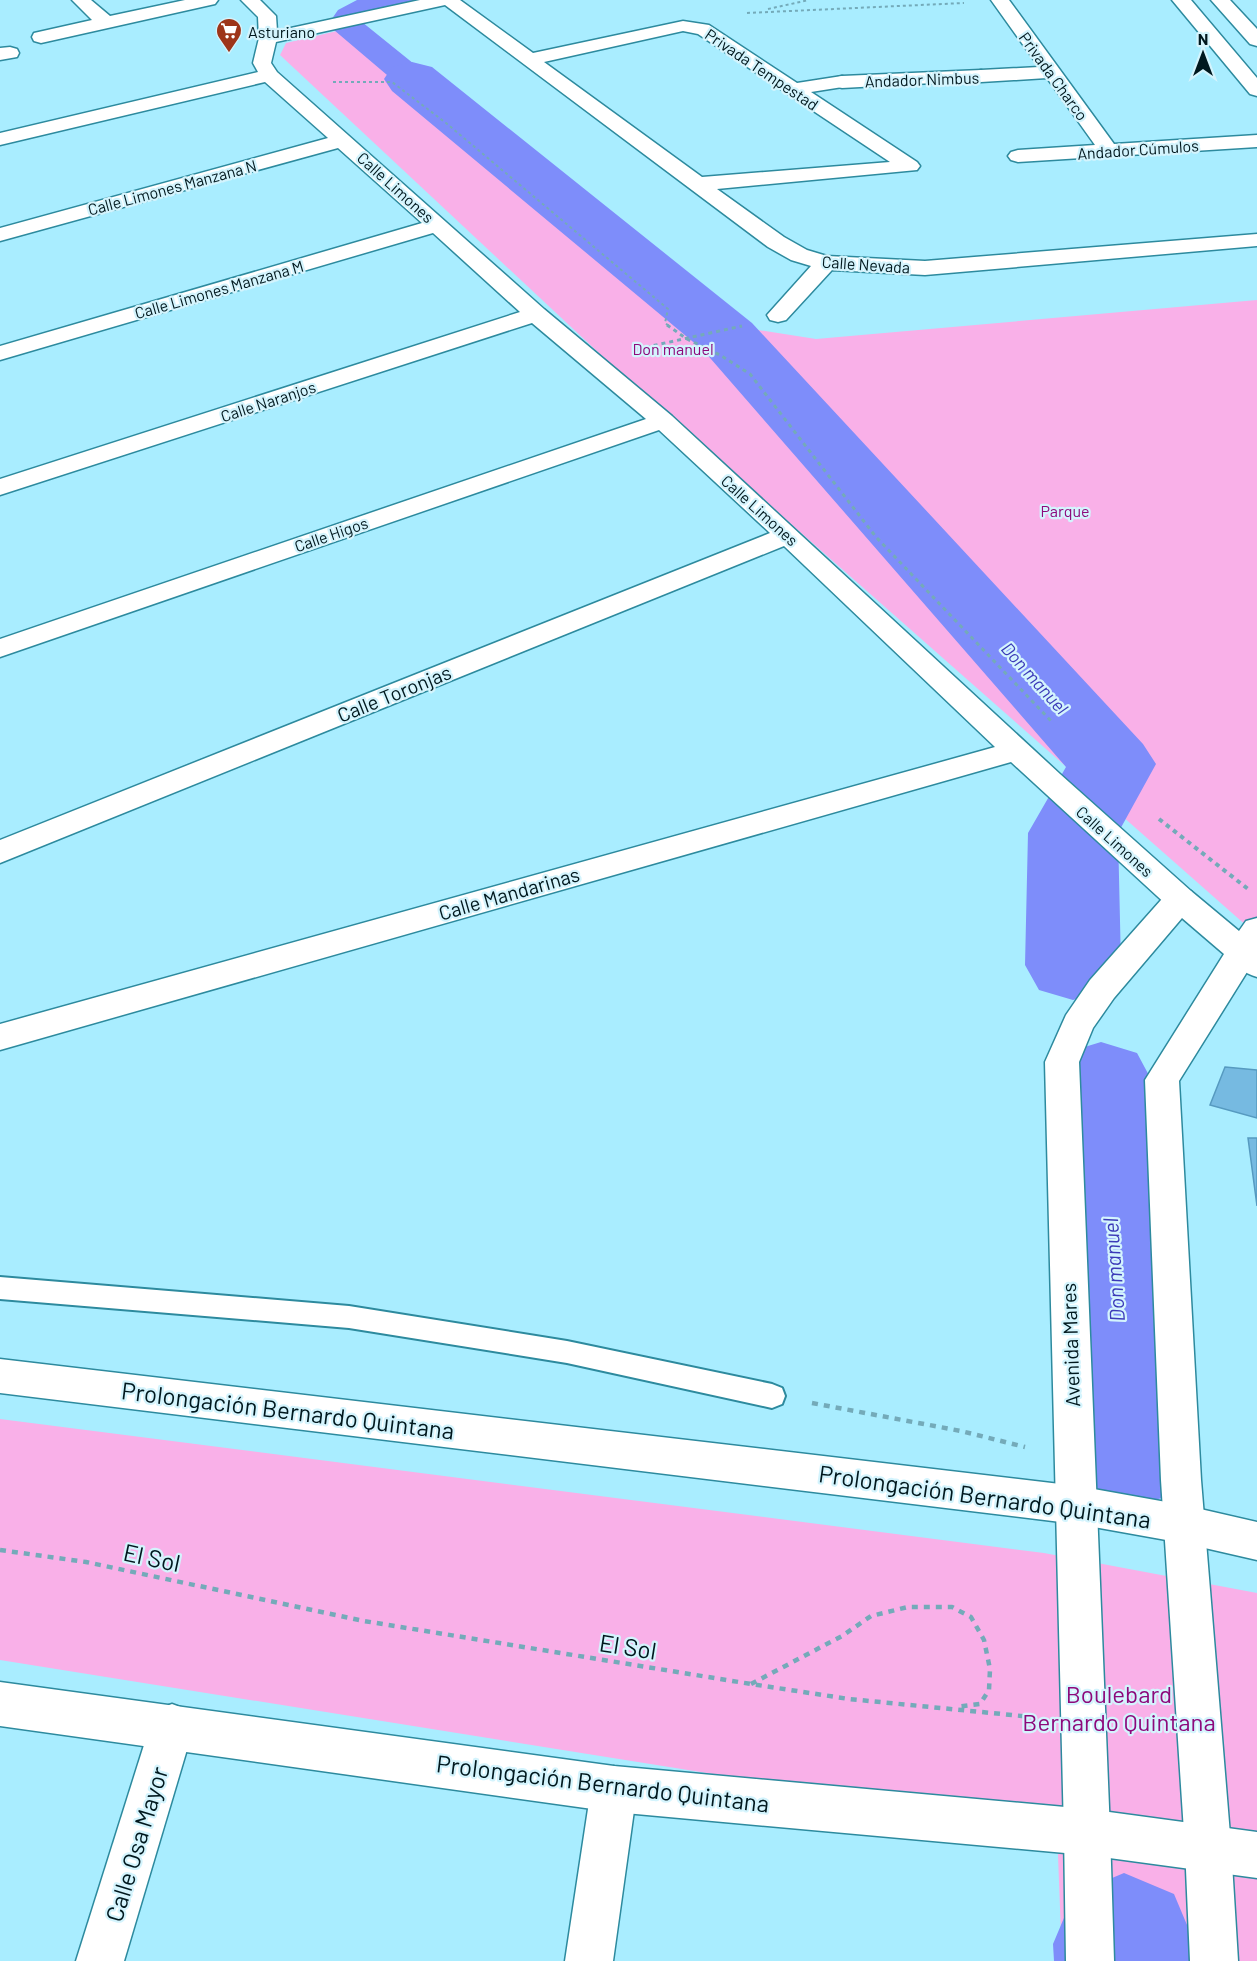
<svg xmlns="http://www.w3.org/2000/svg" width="1257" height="1961" viewBox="0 0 1257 1961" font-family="Barlow,sans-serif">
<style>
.green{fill:#f9b0e8}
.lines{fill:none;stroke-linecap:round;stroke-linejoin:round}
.canal{fill:#7e8dfa;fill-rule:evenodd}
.river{fill:#7e8dfa;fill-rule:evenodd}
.building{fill:#76bae1;stroke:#569ac0;stroke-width:1.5}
.service-casing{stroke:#2d8a9e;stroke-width:4}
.pedestrian-casing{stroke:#2d8a9e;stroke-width:3}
.minor-casing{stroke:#2d8a9e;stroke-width:3}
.tertiary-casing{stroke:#2d8a9e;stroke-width:3}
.secondary-casing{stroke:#2d8a9e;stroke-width:3}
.primary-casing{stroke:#2d8a9e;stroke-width:3}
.path-far3{stroke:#74aab9;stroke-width:2;stroke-dasharray:3 3;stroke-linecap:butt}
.path-far2{stroke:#74aab9;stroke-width:3;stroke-dasharray:4 4;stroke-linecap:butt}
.path-far1{stroke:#74aab9;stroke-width:4;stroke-dasharray:4.5 4.5;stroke-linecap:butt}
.path{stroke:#74aab9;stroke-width:4.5;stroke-dasharray:6 6;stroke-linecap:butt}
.service{fill:#fff;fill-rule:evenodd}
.pedestrian{fill:#fff;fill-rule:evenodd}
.minor{fill:#fff;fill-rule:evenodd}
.tertiary{fill:#fff;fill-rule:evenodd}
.secondary{fill:#fff;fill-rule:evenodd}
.primary{fill:#fff;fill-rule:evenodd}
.labels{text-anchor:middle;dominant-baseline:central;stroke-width:4.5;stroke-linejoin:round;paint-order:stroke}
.far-poi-label{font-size:16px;fill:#00181e;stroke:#d4f4fd;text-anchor:start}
.far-street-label{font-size:16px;fill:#00181e;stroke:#d4f4fd}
.far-park-label{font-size:16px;fill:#8d097b;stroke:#d4f4fd}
.far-water-label{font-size:18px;font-style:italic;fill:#3b3ab8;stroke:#d4f4fd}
.street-label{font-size:20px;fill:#00181e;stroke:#d4f4fd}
.water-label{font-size:21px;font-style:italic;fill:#3b3ab8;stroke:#d4f4fd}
.near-street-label{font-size:24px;fill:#00181e;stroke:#d4f4fd}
.near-park-label{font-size:24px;fill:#8d097b;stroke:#d4f4fd}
</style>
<rect width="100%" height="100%" fill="#a9edff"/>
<!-- green -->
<path class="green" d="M358 26 430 89 739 327 816 339 1257 300V935L631 383 280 55 286 43Z
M0 1419 1044 1553 1257 1593V1961H1062L1057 1829 0 1660Z"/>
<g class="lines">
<!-- canal -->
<path class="canal" d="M357 0H416L412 7 378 13 362 22 424 72 428 79 424 86 412 89 400 86 334 30 329 23 338 10Z"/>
<!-- river -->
<path class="river" d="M412 62 432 67 752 323 1143 744 1156 764 1118 833 1121 965 1107 990 1073 1000 1039 990 1025 965 1028 833 1066 767 704 351 392 91 384 79 392 67Z
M1101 1042 1137 1053 1152 1081 1185 1458 1167 1496 1125 1511 1083 1496 1065 1458 1050 1081 1065 1053Z
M1124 1873 1174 1894 1195 1944 1196 1961H1054L1053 1944 1074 1894Z"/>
</g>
<!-- building -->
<path class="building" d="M1225 1067 1257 1070V1118L1210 1105Z
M1248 1138H1257V1206Z"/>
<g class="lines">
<defs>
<path id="service" d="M0 1277 349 1306 567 1341 772 1384 782 1388 785 1396 782 1404 772 1408 567 1363 349 1328 0 1299Z"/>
<path id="pedestrian" d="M981 70 988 72 991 76 988 80 842 88 835 86 832 82 835 78 842 76Z"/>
<path id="minor" d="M72 0H91L110 16 185 0H218L215 4 41 43 34 41 32 37 34 33 92 20Z
M241 0H260L276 16 277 31 420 0H460L533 53 683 21 709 25 797 83 842 76 849 78 852 82 849 86 811 92 917 162 920 166 917 170 717 189 784 237 807 250 827 256 925 261 1257 234V246L925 275 832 270 786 320 778 322 770 320 767 315 811 266 791 260 768 247 445 5 276 42 271 63 277 72 544 309 672 416 1060 774 1191 891 1196 899 1191 907 1180 910 1169 907 1011 762 0 1050V1024L995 747 784 546 0 863V840L770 533 659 430 0 657V639L646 419 532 323 0 495V479L520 312 433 233 0 360V346L422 223 338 148 0 241V228L328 138 265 82 0 145V133L258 72 253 63 259 38 258 17ZM683 31 698 34 890 162 702 177 544 62Z
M991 0H1009L1114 144 1257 135V147L1018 162 1011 160 1008 156 1011 152 1018 150 1095 145 1047 78 981 82 974 80 971 76 974 72 981 70 1039 67Z
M10 47 17 49 19 53 17 57 0 60V48Z
M1243 940 1257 946V977C1243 973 1234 965 1227 952L1231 944Z
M614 1766 630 1773 637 1789 613 1961H565L591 1789 598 1773Z
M1087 1809 1103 1816 1110 1832 1114 1961H1066L1064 1832 1071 1816Z
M1208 1824 1224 1831 1231 1847 1238 1961H1190L1185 1847 1192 1831Z"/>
<path id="tertiary" d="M172 1704 188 1710 194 1726 124 1961H76L150 1726 156 1710Z"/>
<path id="secondary" d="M1172 0H1191L1257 78V96L1250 94Z
M1211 0H1230L1257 29V46L1250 44Z
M1180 888 1191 891 1239 931 1246 921 1257 918V956L1179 1081 1201 1480 1231 1847 1224 1863 1208 1870 1192 1863 1185 1847 1161 1480 1145 1080 1224 954 1182 918 1114 998 1093 1028 1079 1062 1110 1832 1103 1848 1087 1855 1071 1848 1064 1832 1045 1062 1066 1015 1090 980 1169 891Z"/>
<path id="primary" d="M0 1359 1077 1486 1183 1505 1257 1522V1560L1183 1543 1077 1524 0 1393Z
M0 1682 614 1766 1087 1809 1257 1832V1878L1087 1855 614 1812 0 1726Z"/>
</defs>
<!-- service casing -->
<use href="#service" class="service-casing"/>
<!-- pedestrian casing -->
<use href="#pedestrian" class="pedestrian-casing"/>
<!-- minor casing -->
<use href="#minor" class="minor-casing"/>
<!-- tertiary casing -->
<use href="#tertiary" class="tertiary-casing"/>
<!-- secondary casing -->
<use href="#secondary" class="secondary-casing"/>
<!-- primary casing -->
<use href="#primary" class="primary-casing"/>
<!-- path-far3 -->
<path class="path-far3" d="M768 9 809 0
M747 13 964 3
M333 82H392L446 123 668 309 665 323 669 326"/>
<!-- path-far2 -->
<path class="path-far2" d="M667 325 687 339 720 355 750 374 876 537 1052 722
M638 349 742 326"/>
<!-- path-far1 -->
<path class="path-far1" d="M1159 819 1248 889"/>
<!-- path -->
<path class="path" d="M812 1403 961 1431 1025 1447
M0 1550 86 1562 364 1621 751 1684 849 1699 1032 1717
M751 1684 842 1636 871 1616 908 1607H952L971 1617 984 1640 990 1669 989 1690 980 1704 956 1707"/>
<!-- service -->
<use href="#service" class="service"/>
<!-- pedestrian -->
<use href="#pedestrian" class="pedestrian"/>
<!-- minor -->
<use href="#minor" class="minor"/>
<!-- tertiary -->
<use href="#tertiary" class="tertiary"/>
<!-- secondary -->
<use href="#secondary" class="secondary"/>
<!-- primary -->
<use href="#primary" class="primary"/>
</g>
<!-- icons -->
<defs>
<symbol id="supermarket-pin" viewBox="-11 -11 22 30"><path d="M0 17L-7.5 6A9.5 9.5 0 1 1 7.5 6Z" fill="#9d3519" stroke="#d4f4fd"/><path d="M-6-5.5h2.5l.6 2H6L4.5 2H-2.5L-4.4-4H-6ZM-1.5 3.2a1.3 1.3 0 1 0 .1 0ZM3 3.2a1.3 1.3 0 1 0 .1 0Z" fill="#fff"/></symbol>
</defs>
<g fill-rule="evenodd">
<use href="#supermarket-pin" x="214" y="16" width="30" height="40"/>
</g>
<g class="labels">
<!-- far-poi labels -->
<g class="far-poi-label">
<text x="248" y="31">Asturiano</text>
</g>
<!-- far-street labels -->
<g class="far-street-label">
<text transform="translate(762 69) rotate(34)">Privada Tempestad</text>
<text transform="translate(1054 76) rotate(54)">Privada Charco</text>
<text transform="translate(922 79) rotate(-2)">Andador Nimbus</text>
<text transform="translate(1138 149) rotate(-4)">Andador Cúmulos</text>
<text transform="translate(172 187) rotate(-15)">Calle Limones Manzana N</text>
<text transform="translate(396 187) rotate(42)">Calle Limones</text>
<text transform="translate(866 264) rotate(4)">Calle Nevada</text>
<text transform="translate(219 289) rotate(-16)">Calle Limones Manzana M</text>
<text transform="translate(268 401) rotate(-18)">Calle Naranjos</text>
<text transform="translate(760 510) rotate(42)">Calle Limones</text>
<text transform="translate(331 534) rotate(-19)">Calle Higos</text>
<text transform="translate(1115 841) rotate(42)">Calle Limones</text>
</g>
<!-- far-park labels -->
<g class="far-park-label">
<text x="673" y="348">Don manuel</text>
<text x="1065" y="510">Parque</text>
</g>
<!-- far-water labels -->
<g class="far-water-label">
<text transform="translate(1035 678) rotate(48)">Don manuel</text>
</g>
<!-- street labels -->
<g class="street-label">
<text transform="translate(394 693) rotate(-22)">Calle Toronjas</text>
<text transform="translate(509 893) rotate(-16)">Calle Mandarinas</text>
<text transform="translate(1070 1345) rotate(-92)">Avenida Mares</text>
</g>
<!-- water labels -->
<g class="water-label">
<text transform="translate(1113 1270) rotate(-94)">Don manuel</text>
</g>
<!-- near-street labels -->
<g class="near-street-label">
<text transform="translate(288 1410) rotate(7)">Prolongación Bernardo Quintana</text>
<text transform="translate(985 1496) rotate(8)">Prolongación Bernardo Quintana</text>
<text transform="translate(152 1557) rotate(12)">El Sol</text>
<text transform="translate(628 1646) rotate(9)">El Sol</text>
<text transform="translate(603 1783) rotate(7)">Prolongación Bernardo Quintana</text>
<text transform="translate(136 1844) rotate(-73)">Calle Osa Mayor</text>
</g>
<!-- near-park labels -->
<g class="near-park-label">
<text x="1119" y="1693">Boulebard<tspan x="1119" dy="28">Bernardo Quintana</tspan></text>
</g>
</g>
<!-- north arrow -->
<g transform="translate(1203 54)" stroke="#d4f4fd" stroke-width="4.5" paint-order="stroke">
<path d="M0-4.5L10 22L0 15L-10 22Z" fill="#00181e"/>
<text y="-9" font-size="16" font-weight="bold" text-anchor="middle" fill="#00181e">N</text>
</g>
</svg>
